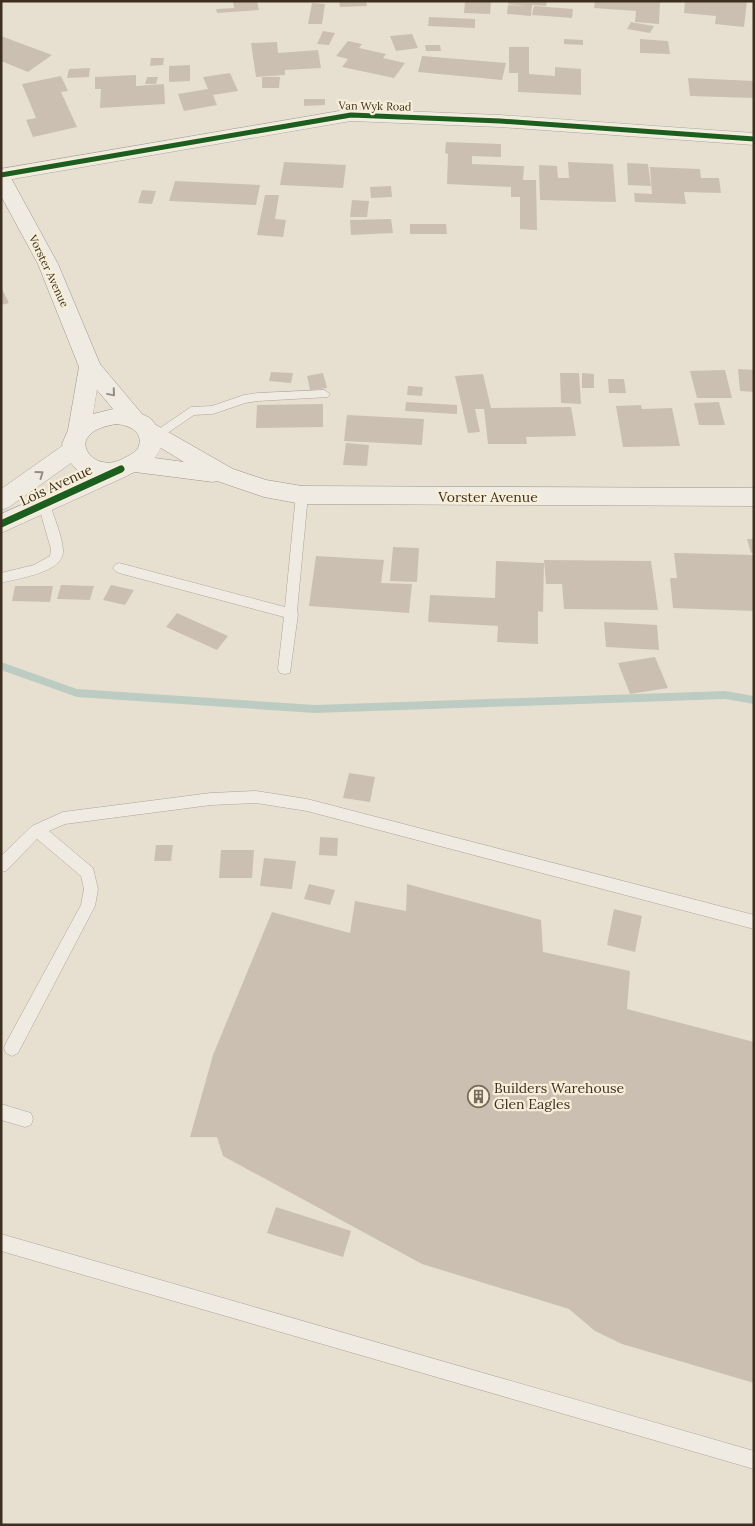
<svg xmlns="http://www.w3.org/2000/svg" width="755" height="1526" viewBox="0 0 755 1526" font-family="Lora,serif">
<style>
.lines{fill:none;stroke-linecap:round;stroke-linejoin:round}
.stream{fill:#bcccc2;fill-rule:evenodd}
.building{fill:#cbbfb2}
.service-casing{stroke:#ada599;stroke-width:1}
.minor-casing{stroke:#ada599;stroke-width:1}
.tertiary-casing{stroke:#ada599;stroke-width:1}
.secondary-casing{stroke:#9c958a;stroke-width:1}
.service{fill:#efebe3;fill-rule:evenodd}
.minor{fill:#efebe3;fill-rule:evenodd}
.tertiary{fill:#efebe3;fill-rule:evenodd}
.secondary{fill:#efebe3;fill-rule:evenodd}
.cycleway-far1-casing{stroke:#f7eed8;stroke-width:8}
.cycleway-casing{stroke:#f7eed8;stroke-width:10}
.cycleway-far1{stroke:#1b5e20;stroke-width:5}
.cycleway{stroke:#1b5e20;stroke-width:7}
.oneway{stroke:#968c82}
.labels{text-anchor:middle;dominant-baseline:central;stroke-width:4.5;stroke-linejoin:round;paint-order:stroke}
.far-street-label{font-size:11px;fill:#3d2e20;stroke:#f7eed8}
.street-label{font-size:14px;fill:#3d2e20;stroke:#f7eed8}
.poi-label{font-size:14px;fill:#3d2e20;stroke:#f7eed8;text-anchor:start}
</style>
<rect width="100%" height="100%" fill="#e7e0d1"/>
<g class="lines">
<!-- stream -->
<path class="stream" d="M1 662 77 689 315 705 725 691 754 696V704L725 699 315 713 77 697 1 670Z"/>
</g>
<!-- building -->
<path class="building" d="M233 1H257L259 10 217 13 216 9 234 8Z
M339 1H366L367 6 340 7Z
M465 1H491L490 14 464 13Z
M508 1H547L546 6 532 5 531 16 507 14 508 5 526 6 508 4Z
M595 1H660L659 24 635 22 636 11 594 8Z
M685 1H747L744 27 715 24 716 16 684 13Z
M312 3 325 4 322 24H308Z
M534 6 573 9 572 18 532 15Z
M429 17 475 19V28L428 26Z
M631 22 636 23 654 26 650 33 627 29Z
M323 31 335 33 329 45 317 44Z
M412 34 418 48 396 51 390 36Z
M1 36 52 55 28 72 1 61Z
M564 39 583 40V45L564 44Z
M640 39 668 41 670 54 640 53Z
M348 41 362 44 359 48 386 54 383 58 405 63 394 78 342 67 348 59 336 56Z
M277 42 278 53 318 50 321 68 285 70V75L256 77 251 43Z
M425 45H440L441 51H426Z
M509 47H529V74L555 76V67L581 69V95L518 92V73H509Z
M422 56 506 63 502 80 418 72Z
M151 58H164L163 65 150 66Z
M190 65V81L169 82V66Z
M90 68 89 77 67 78 69 69Z
M230 73 238 91 213 95 217 105 184 111 178 94 208 89 203 77Z
M136 75V86L164 84 165 104 100 108 101 89H95V77Z
M61 76 68 91 61 92 77 127 33 137 26 120 36 118 22 84Z
M147 77H158L156 84H145Z
M262 77H280L279 88H262Z
M688 78 754 81V98L690 96Z
M304 99H325V105L304 106Z
M446 142 501 144V157L472 156V164L524 166 523 180H536L537 230 520 229V197H511V187L447 184 448 154 445 153Z
M284 162 346 165 343 188 280 185Z
M568 162 613 164 616 202 540 200 539 165 557 166 558 178H569Z
M627 163 648 164 651 186 628 185Z
M650 167 700 169 701 178H719L721 193 684 192 686 204 635 202 634 193 652 194Z
M175 181 260 185 256 205 169 201Z
M391 186 392 197 371 198 370 187Z
M142 190 156 191 152 204 138 203Z
M265 195H279L275 219 286 220 283 237 257 235Z
M352 200 369 201 367 217H350Z
M391 219 393 233 351 235 350 220Z
M410 224H446L447 234H410Z
M1 287 9 303 1 305Z
M738 369 754 370V392L740 391Z
M725 370 732 398H697L690 371Z
M271 372 293 373 291 383 269 381Z
M323 373 327 388 310 390 307 376Z
M560 373H579L581 404 561 403Z
M582 373 594 374V388H582Z
M483 374 491 408 571 407 576 436 526 437 527 444H488L484 409H475L480 432 468 433 455 376Z
M608 379H624L626 393H609Z
M408 386 423 387 422 396 407 395Z
M406 402 457 405V414L405 411Z
M719 402 725 425H699L694 403Z
M323 404V427L256 428 257 405Z
M641 405 642 409 672 408 680 446 623 447 616 406Z
M347 415 424 419 422 445 344 441Z
M346 443 369 445 367 466 343 465Z
M747 539H754V553H751Z
M393 547 419 548 417 582 390 581Z
M674 553 754 555V611L673 608 670 578H677Z
M316 556 384 560 381 583 412 584 409 613 309 606Z
M544 560 651 561 658 610 564 609 562 584H546Z
M496 561 544 563 543 612 538 611V644L497 642 498 626 428 622 430 595 495 598Z
M61 585 94 586 90 600 57 599Z
M111 585 134 590 125 605 103 600Z
M15 586H53L50 602 12 601Z
M177 613 228 636 217 650 166 627Z
M604 622 657 625 659 650 606 647Z
M655 657 668 688 630 694 618 663Z
M349 773 375 777 370 802 343 798Z
M320 837 338 838 337 856 319 855Z
M156 845H173L171 861H154Z
M221 850H254L252 878H219Z
M264 858 296 861 292 889 260 886Z
M309 884 335 890 330 905 304 899Z
M407 884 541 920 543 952 630 971 627 1009 754 1042V1383L622 1344 595 1331 569 1309 422 1264 223 1156 217 1137H190L213 1055 272 912 350 933 355 901 406 911Z
M614 909 642 916 635 952 607 945Z
M276 1207 351 1231 343 1257 267 1233Z"/>
<g class="lines">
<defs>
<path id="service" d="M324 390 330 394 328 397 258 401 245 403 213 414 194 415 160 438 156 439 150 435 191 407 212 406 244 395 258 393Z
M302 491 308 495 297 611 298 614 290 673 285 674 280 673 278 669 284 617 119 573 115 571 113 568 115 565 119 563 285 607 296 495Z
M44 500 50 504C54 518 62 535 63 550 65 573 17 578 1 583V573L34 565 50 556 51 549 38 504Z
M256 791 307 799 754 915V929L307 811 256 803 211 805 65 824 49 831 93 868 98 889 95 906 18 1053 12 1056 6 1053 4 1048 6 1043 81 905 84 889 81 876 37 839 6 871 1 872V856L32 826 63 812 211 793Z
M1 1104 31 1113 33 1119 31 1125 25 1127 1 1120Z
M1 1234 754 1451V1469L1 1251Z"/>
<path id="minor" d="M351 109 500 115 754 133V145L500 127 351 121 1 181V169Z"/>
<path id="tertiary" d="M73 442 81 444 85 450 81 456 9 507 1 510V489L65 444Z
M121 461 129 463 133 469 129 475 1 533V514Z"/>
<path id="secondary" d="M1 172 8 174 11 178 58 264 100 364 142 414 150 418 156 425 233 469 266 480 302 486 754 488V506L302 504 264 497 217 481 213 482 135 472 118 479H101L78 471 69 461 62 444 68 430 79 367 38 264 1 196ZM97 390 113 409 93 414ZM116 424C129 425 145 432 138 448 136 452 130 455 126 457 119 461 112 464 103 462 92 461 80 447 88 437 94 428 107 426 116 424ZM161 448 184 462 155 458Z"/>
</defs>
<!-- service casing -->
<use href="#service" class="service-casing"/>
<!-- minor casing -->
<use href="#minor" class="minor-casing"/>
<!-- tertiary casing -->
<use href="#tertiary" class="tertiary-casing"/>
<!-- secondary casing -->
<use href="#secondary" class="secondary-casing"/>
<!-- service -->
<use href="#service" class="service"/>
<!-- minor -->
<use href="#minor" class="minor"/>
<!-- tertiary -->
<use href="#tertiary" class="tertiary"/>
<!-- secondary -->
<use href="#secondary" class="secondary"/>
<defs>
<path id="cycleway-far1" d="M1 175 351 115 500 121 754 139"/>
<path id="cycleway" d="M1 524 121 469"/>
</defs>
<!-- cycleway-far1 casing -->
<use href="#cycleway-far1" class="cycleway-far1-casing"/>
<!-- cycleway casing -->
<use href="#cycleway" class="cycleway-casing"/>
<!-- cycleway-far1 -->
<use href="#cycleway-far1" class="cycleway-far1"/>
<!-- cycleway -->
<use href="#cycleway" class="cycleway"/>
</g>
<!-- one-way arrows -->
<defs><path id="oneway-chevron" d="M-2-3.5L2.5 0L-2 3.5" fill="none" stroke-width="1.6" stroke-linecap="round" stroke-linejoin="round" transform="scale(1.25)"/></defs>
<g class="oneway">
<use href="#oneway-chevron" transform="translate(112 393) rotate(50)"/>
<use href="#oneway-chevron" transform="translate(40 474) rotate(-36)"/>
</g>
<!-- icons -->
<defs>
<symbol id="building-ring" viewBox="-11 -11 22 22"><circle r="9.5" fill="#f7eed8" stroke="#786c5e" stroke-width="1.5"/><path d="M-4-6H4V6H1V3H-1V6H-4ZM-2.5-4.3h1.7v1.8h-1.7ZM.8-4.3h1.7v1.8H.8ZM-2.5-1h1.7V.8h-1.7ZM.8-1h1.7V.8H.8Z" fill="#786c5e"/></symbol>
</defs>
<g fill-rule="evenodd">
<use href="#building-ring" x="466" y="1084" width="25" height="25"/>
</g>
<g class="labels">
<!-- far-street labels -->
<g class="far-street-label">
<text transform="translate(375 106) rotate(1)">Van Wyk Road</text>
<text transform="translate(49 271) rotate(65)">Vorster Avenue</text>
</g>
<!-- street labels -->
<g class="street-label">
<text transform="translate(56 485) rotate(-25)">Lois Avenue</text>
<text x="488" y="497">Vorster Avenue</text>
</g>
<!-- poi labels -->
<g class="poi-label">
<text x="494" y="1088">Builders Warehouse<tspan x="494" dy="16">Glen Eagles</tspan></text>
</g>
</g>
<!-- border -->
<rect width="755" height="1526" fill="none" stroke="#3d2e20" stroke-width="5"/>
</svg>
